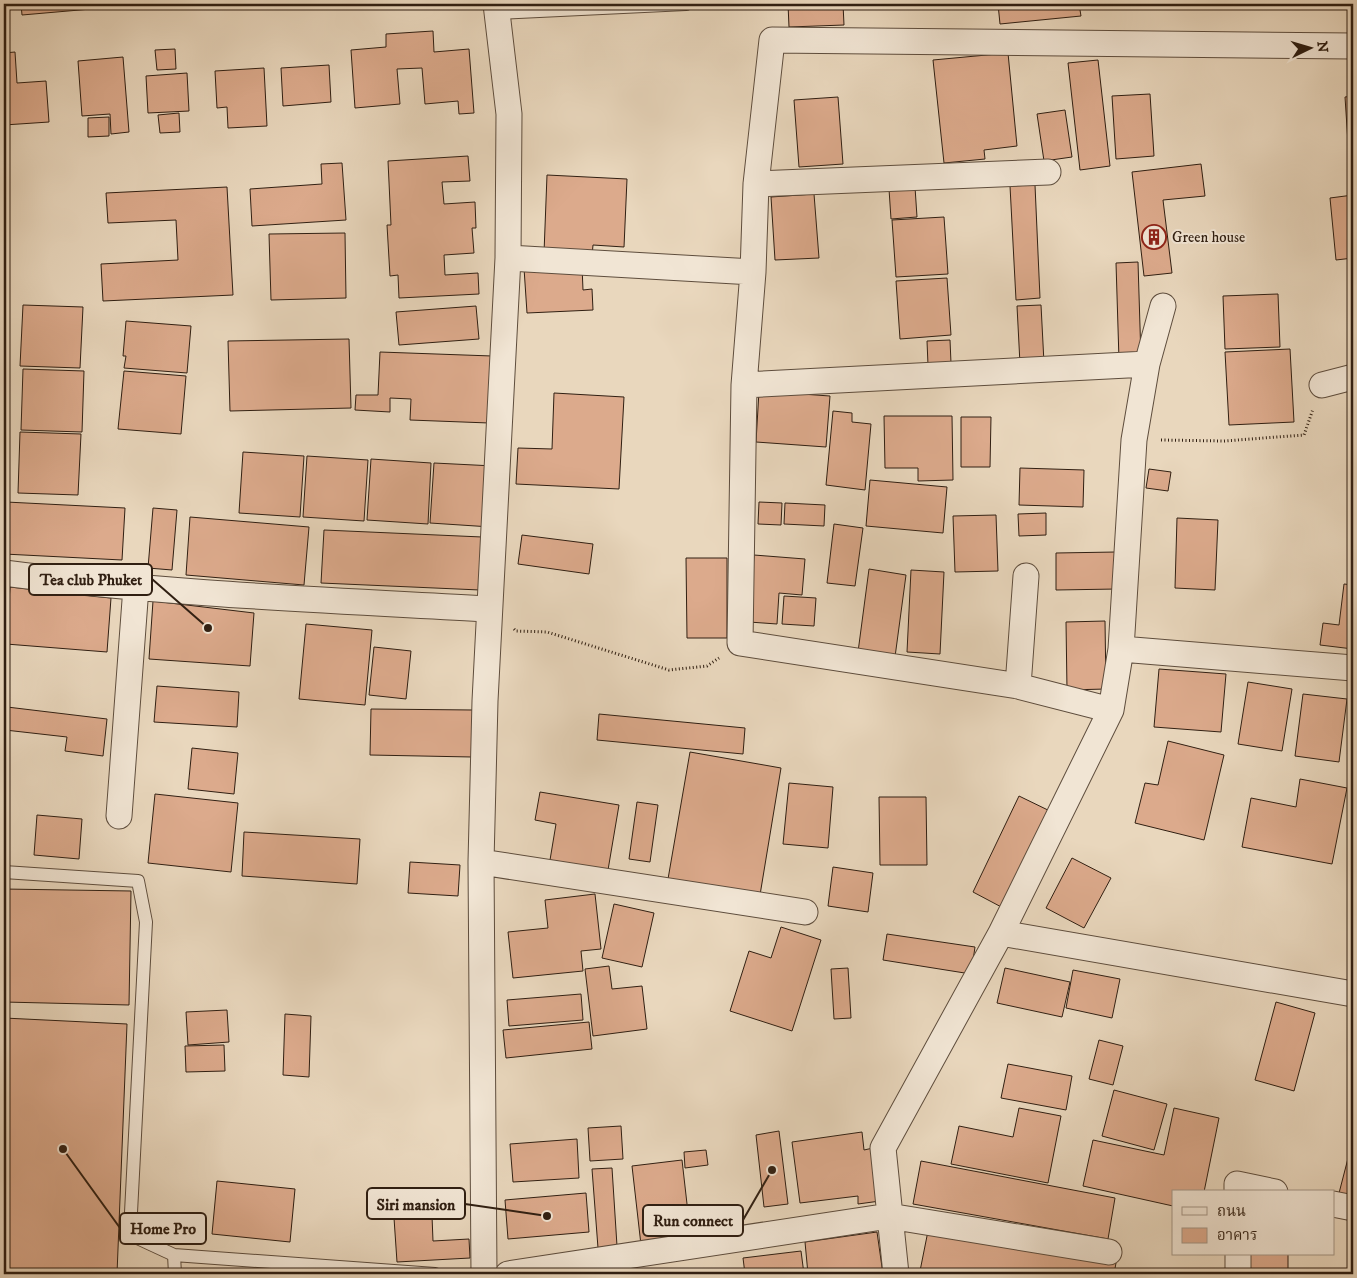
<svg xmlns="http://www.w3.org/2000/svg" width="1357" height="1278" viewBox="0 0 1357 1278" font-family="'IM FELL DW Pica','Noto Serif Thai',serif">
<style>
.building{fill:#dcaa8c;stroke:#301f12}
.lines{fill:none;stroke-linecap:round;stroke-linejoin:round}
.lane-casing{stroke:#5e4d3d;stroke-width:14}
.street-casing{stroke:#5e4d3d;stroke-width:27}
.path{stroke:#301f12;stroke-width:3;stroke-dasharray:1 2.5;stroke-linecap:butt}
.lane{stroke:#f1e5d4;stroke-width:12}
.street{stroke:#f1e5d4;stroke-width:25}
.labels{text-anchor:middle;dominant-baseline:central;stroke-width:4;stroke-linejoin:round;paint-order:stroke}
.poi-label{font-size:15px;fill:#301f12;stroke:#f1e5d4;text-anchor:start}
.leader{fill:none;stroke:#301f12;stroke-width:2}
.callout-dot{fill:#301f12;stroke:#f1e5d4;stroke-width:2}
.callout{fill:#f1e5d4;stroke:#301f12;stroke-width:2}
.callout-label{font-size:16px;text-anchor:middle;font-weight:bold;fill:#301f12}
</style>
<rect width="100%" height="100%" fill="#e9d7bd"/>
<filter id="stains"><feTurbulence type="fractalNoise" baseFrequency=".004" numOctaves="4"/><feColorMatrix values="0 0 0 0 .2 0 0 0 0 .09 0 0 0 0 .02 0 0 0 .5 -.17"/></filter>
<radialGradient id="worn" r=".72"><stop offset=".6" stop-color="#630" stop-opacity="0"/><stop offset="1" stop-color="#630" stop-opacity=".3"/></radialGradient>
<!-- building -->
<path class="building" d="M4 4H8V13L4 14Z
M21 4H91V9L22 15Z
M121 4H156L121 7Z
M788 4H843L844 25 789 27Z
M998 4H1079L1081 16 1000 24Z
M433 31 434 52 469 49 474 113 459 114 458 101 425 104 422 68 397 69 400 104 355 108 351 50 386 47V34Z
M175 49 176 69 157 70 155 50Z
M15 52 17 83 46 81 49 122 4 125V53Z
M1008 53 1017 146 984 150 985 159 944 163 933 60Z
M123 57 129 132 111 134 110 114 82 116 78 61Z
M1098 60 1110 166 1080 170 1068 63Z
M329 65 331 102 283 106 281 68Z
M264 68 267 126 228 128 227 107 217 108 215 71Z
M187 73 189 111 148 113 146 76Z
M1150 94 1154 156 1116 159 1112 96Z
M1353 96V173H1350L1345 97Z
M838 97 843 164 799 167 794 100Z
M1065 110 1072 157 1044 161 1037 114Z
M179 113 180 132 160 133 158 115Z
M109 117V136L88 137V118Z
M468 156 470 181 442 182 444 204 475 202 476 228H472L474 253 444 255 445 275 478 273 479 294 399 298 398 275 390 276 387 225H391L388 161Z
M342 163 346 220 252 226 250 189 322 184 321 164Z
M1201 164 1205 196 1163 200 1172 273 1144 276 1132 172Z
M547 175 627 179 624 247 593 245 592 256 544 253Z
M1035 185 1040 298 1016 300 1010 186Z
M227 187 233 295 103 301 101 264 178 260 176 220 108 223 106 193Z
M915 187 917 217 891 219 889 189Z
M814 194 819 258 775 260 771 197Z
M1353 195V258L1336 260 1330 198Z
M944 217 948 274 896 277 892 220Z
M345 233 346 298 271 300 269 234Z
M1138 262 1141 359 1119 360 1116 263Z
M582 266 583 290 592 289 593 310 527 313 524 268Z
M947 278 951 335 900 339 896 281Z
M1278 294 1280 347 1225 349 1223 296Z
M23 305 83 307 80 368 20 366Z
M1041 305 1044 363 1020 364 1017 306Z
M476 306 479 339 399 345 396 312Z
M126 321 191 326 187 373 124 368 126 356H123Z
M349 339 351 408 230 411 228 341Z
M950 340 951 363 928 365 927 341Z
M1290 349 1294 422 1229 425 1225 352Z
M380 352 492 356 489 423 410 420 411 399 390 398V412L355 410 356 395H378Z
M23 369 84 371 82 432 21 430Z
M124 371 186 376 181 434 118 429Z
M759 391 830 396 826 447 756 442Z
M554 393 624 397 619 489 516 484 518 448 552 449Z
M833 411 852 413V422L871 424 865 490 826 485Z
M884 416H952L953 480 918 481V468H885Z
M961 417H991L990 467H961Z
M20 432 81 434 78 495 18 493Z
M243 452 304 456 300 517 239 513Z
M307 456 368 460 364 521 303 517Z
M371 459 431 463 428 524 367 520Z
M434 463 494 466 491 527 430 523Z
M1020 468 1084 470 1083 507 1019 505Z
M1149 469 1171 472 1168 491 1146 488Z
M870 480 947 487 943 533 866 526Z
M6 502 125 508 122 560 4 554Z
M759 502 782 503 781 525 758 524Z
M785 503 825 505 824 526 784 524Z
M153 508 177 510 172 570 148 568Z
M1046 513V535L1019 536 1018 514Z
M996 515 998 571 955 572 953 516Z
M190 517 309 527 304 585 186 575Z
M1177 518 1218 520 1215 590 1175 588Z
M834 524 863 528 855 586 827 583Z
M324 530 482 537 480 590 321 583Z
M522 535 593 544 589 574 518 564Z
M1116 552 1117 589 1056 590V553Z
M754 555 805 559 802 595 779 593 777 624 749 622Z
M686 558H727V638H687Z
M869 569 906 575 895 657 858 652Z
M911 570 944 572 940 654 907 652Z
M1344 584 1353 585V649L1320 645 1323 623 1339 625Z
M10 587 111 598 107 652 6 644Z
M784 596 816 598 814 626 782 624Z
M153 601 254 613 250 666 149 659Z
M1105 621 1106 689 1067 690 1066 622Z
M306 624 372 630 365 705 299 699Z
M374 647 411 651 406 699 369 695Z
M1159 669 1226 674 1221 732 1154 727Z
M1248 682 1292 689 1282 751 1238 744Z
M157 686 239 692 237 727 154 722Z
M1303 694 1347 699 1339 762 1295 756Z
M7 707 107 719 103 756 65 751 67 737 5 730Z
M371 709 473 710 472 757 370 755Z
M599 714 745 728 743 754 597 740Z
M1168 741 1224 755 1204 840 1135 823 1145 783 1158 785Z
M192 748 238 753 234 794 188 789Z
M690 752 781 768 760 895 668 879Z
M1300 779 1347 788 1332 864 1242 847 1251 798 1296 807Z
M4 783H9L4 820Z
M789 783 833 787 828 848 783 844Z
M540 792 619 805 608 870 550 860 556 824 535 820Z
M155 794 238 803 231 872 148 863Z
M1019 796 1054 813 1007 910 973 892Z
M879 797H926L927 865H880Z
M637 802 658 805 650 862 629 859Z
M37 815 82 819 79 859 34 855Z
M244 832 360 839 357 884 242 876Z
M1072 858 1111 878 1084 928 1046 908Z
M410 862 460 865 458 896 408 893Z
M833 867 873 873 868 912 828 906Z
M4 889 131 891 129 1005 4 1002Z
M595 894 601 949 581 951 583 971 513 978 508 932 548 928 545 900Z
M614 904 654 913 642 967 602 958Z
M781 927 821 940 792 1031 730 1011 749 951 771 958Z
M887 934 975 947 971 974 883 960Z
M609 966 612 989 642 986 647 1029 593 1036 585 969Z
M848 968 851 1018 834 1019 831 969Z
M1005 968 1070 982 1062 1017 997 1003Z
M1073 970 1120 979 1112 1018 1066 1008Z
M581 994 583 1020 509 1026 507 1000Z
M1276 1002 1315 1013 1294 1091 1255 1080Z
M227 1010 229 1042 188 1045 186 1012Z
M285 1014 311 1016 309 1077 283 1075Z
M4 1018 127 1024 117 1274H4Z
M589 1022 592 1049 506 1058 503 1030Z
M1099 1040 1123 1046 1113 1085 1089 1079Z
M224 1045 225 1071 186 1072 185 1046Z
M1008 1064 1072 1076 1066 1110 1001 1098Z
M1114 1090 1167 1104 1154 1150 1102 1136Z
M1019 1108 1061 1116 1048 1183 951 1164 959 1126 1013 1137Z
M1174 1108 1219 1118 1204 1192H1173V1206L1083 1186 1093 1140 1164 1155Z
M621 1126 623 1159 590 1161 588 1128Z
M779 1131 788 1204 764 1207 756 1135Z
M862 1132 864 1150 873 1148 880 1201 858 1204V1196L800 1203 792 1142Z
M577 1139 579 1178 513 1182 510 1144Z
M1353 1139V1201L1338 1197Z
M706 1150 708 1165 685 1168 684 1152Z
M682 1160 691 1239 641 1245 632 1166Z
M921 1161 1115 1198 1108 1239 913 1204Z
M612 1168 617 1246 598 1248 592 1169Z
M217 1181 295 1189 290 1242 212 1234Z
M586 1193 589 1232 508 1239 505 1200Z
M432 1216 433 1241 469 1239 470 1258 397 1262 394 1218Z
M929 1226 1116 1263 1114 1274H938L920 1271Z
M877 1232 883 1274H808L805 1242Z
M801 1251 804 1274H745L743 1258Z
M1242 1254H1288V1271L1318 1270V1274H1242Z"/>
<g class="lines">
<defs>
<path id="lane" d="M497 13 686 4
M4 872 138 881 146 922 130 1232 133 1236 174 1255
M175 1274 174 1255 435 1274"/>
<path id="street" d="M756 184 1048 172
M508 258 753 272
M744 385 1147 364
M1322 385 1353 377
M4 573C165 594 327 600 489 609
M1121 649 1353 668
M1018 686 1026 576
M1111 710 1018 686 740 643 744 385 753 272 756 184 772 40 1353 46
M119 816 136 587
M481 862 805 912
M1001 933 1353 994
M1237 1192V1184L1275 1192
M1333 1204 1353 1208
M1238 1254V1274
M484 1274 481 862 485 701 508 258 509 114 496 4
M508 1274 889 1216 1109 1252
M896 1274 883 1148 1001 933 1111 710 1121 649 1134 440 1147 364 1163 306"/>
</defs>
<!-- lane casing -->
<use href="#lane" class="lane-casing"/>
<!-- street casing -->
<use href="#street" class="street-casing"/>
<!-- path -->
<path class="path" d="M1161 440 1224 441 1304 435 1313 409
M514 629 516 631 547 632 669 670 707 666 719 658"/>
<!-- lane -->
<use href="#lane" class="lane"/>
<!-- street -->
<use href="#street" class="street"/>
</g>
<!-- icons -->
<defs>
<symbol id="building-ring" viewBox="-11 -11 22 22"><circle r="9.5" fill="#f1e5d4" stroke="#8f2418" stroke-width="1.5"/><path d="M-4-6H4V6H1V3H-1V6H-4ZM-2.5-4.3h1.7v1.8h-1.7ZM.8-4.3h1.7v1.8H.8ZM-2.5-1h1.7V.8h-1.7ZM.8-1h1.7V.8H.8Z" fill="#8f2418"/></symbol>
</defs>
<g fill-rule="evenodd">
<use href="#building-ring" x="1140" y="223" width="28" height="28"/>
</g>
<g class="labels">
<!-- poi labels -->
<g class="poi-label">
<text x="1172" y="237">Green house</text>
</g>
</g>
<!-- callouts -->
<path class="leader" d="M208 628L152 579M547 1216L465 1204M772 1170L743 1220M63 1149L120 1228"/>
<g class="callout-dot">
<circle cx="208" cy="628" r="5"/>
<circle cx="547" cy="1216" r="5"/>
<circle cx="772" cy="1170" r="5"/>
<circle cx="63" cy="1149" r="5"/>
</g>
<g class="callout">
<rect x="29" y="564" width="123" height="31" rx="5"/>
<rect x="367" y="1188" width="98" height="31" rx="5"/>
<rect x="643" y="1205" width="100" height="31" rx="5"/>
<rect x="120" y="1213" width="86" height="31" rx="5"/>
</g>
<g class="callout-label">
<text x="91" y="585">Tea club Phuket</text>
<text x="416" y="1210">Siri mansion</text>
<text x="693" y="1226">Run connect</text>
<text x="163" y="1234">Home Pro</text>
</g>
<!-- margin -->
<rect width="1357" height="1278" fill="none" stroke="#e9d7bd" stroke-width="20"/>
<rect x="5" y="5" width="1347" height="1268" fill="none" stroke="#301f12" stroke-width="2.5"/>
<rect x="10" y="10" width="1337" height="1258" fill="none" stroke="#301f12"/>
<!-- legend -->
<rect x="1172" y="1190" width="162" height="65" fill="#f1e5d4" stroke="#a49686"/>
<rect x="1182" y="1207" width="25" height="8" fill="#f1e5d4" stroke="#a49686"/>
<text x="1217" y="1216" font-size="15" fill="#301f12">ถนน</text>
<rect x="1182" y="1228" width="25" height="15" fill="#dcaa8c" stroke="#a49686"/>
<text x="1217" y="1240" font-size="15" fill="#301f12">อาคาร</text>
<!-- north arrow -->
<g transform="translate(1310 48) rotate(85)" stroke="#f1e5d4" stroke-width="4" paint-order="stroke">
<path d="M0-4L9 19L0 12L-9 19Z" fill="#301f12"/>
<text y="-8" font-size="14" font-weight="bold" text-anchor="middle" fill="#301f12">N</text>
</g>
<rect width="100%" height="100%" filter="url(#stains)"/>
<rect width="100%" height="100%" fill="url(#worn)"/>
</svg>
